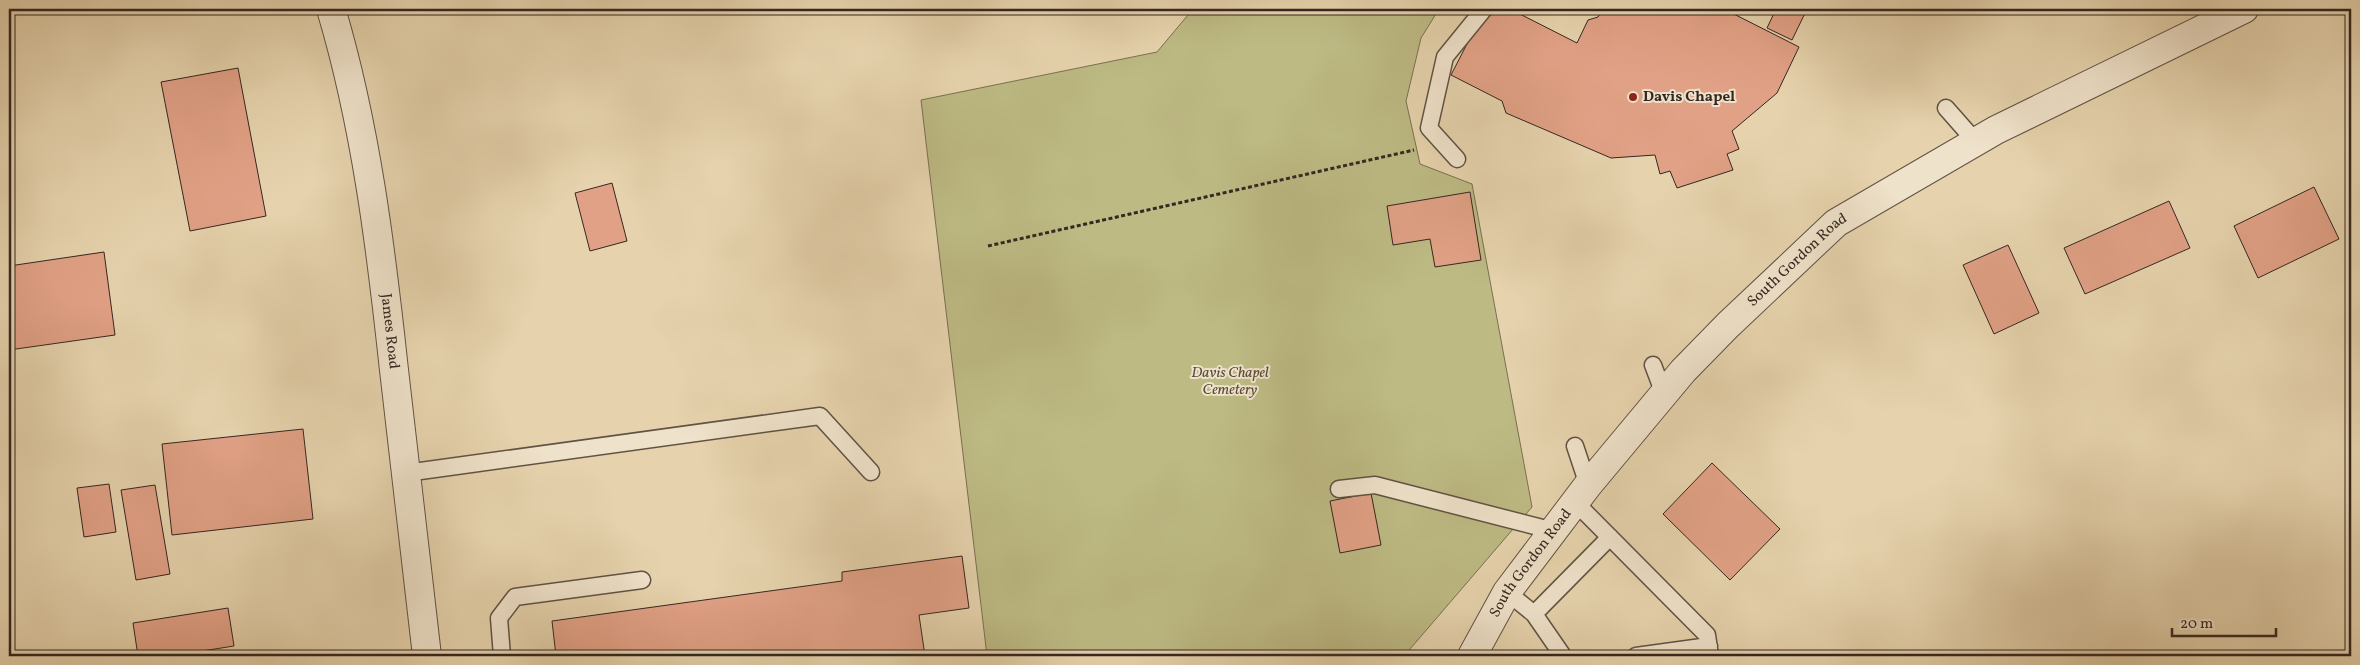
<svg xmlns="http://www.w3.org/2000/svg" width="2360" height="665" viewBox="0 0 2360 665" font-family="Vollkorn,serif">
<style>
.green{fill:#bdba84;stroke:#797052}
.building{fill:#e1a186;stroke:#352721}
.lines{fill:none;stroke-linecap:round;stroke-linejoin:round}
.service-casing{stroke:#615244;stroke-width:19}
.tertiary-casing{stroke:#615244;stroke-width:30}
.path{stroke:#352721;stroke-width:3;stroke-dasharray:4 2.5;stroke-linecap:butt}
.service{stroke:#efe2ca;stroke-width:16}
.tertiary{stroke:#efe2ca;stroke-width:28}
.poi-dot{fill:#8f2418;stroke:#efe2ca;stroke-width:2}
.labels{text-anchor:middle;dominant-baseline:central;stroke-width:4;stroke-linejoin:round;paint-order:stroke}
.poi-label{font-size:15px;font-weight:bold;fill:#352721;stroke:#efe2ca;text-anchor:start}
.street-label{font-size:15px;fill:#352721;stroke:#efe2ca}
.park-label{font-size:15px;font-style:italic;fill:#574c3a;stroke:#efe2ca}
</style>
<rect width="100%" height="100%" fill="#e6d3ad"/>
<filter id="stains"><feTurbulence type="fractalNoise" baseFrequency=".004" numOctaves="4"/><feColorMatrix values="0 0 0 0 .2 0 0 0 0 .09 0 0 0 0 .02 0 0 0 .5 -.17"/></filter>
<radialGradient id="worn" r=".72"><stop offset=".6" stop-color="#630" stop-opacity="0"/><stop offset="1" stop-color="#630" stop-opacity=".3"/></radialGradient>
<!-- green -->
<path class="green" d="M1193 9H1439L1421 38 1406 101 1420 164 1472 184 1532 507 1404 656H987L921 100 1157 52Z"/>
<!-- building -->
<path class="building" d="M1485 9H1510L1577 43 1588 20 1598 17 1603 9H1724L1799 47 1777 93 1732 131 1739 149 1727 154 1733 170 1677 188 1670 171 1660 174 1655 155 1611 158 1506 113 1502 101 1451 75Z
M1776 9H1807L1792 40 1767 28Z
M238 68 266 216 190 231 161 82Z
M612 183 627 241 590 251 575 193Z
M2314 187 2339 239 2258 278 2234 226Z
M1470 192 1481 260 1435 267 1430 239 1393 245 1387 206Z
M2169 201 2190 248 2085 294 2064 248Z
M2008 245 2039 313 1994 334 1963 265Z
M104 252 115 335 9 350V266Z
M303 429 313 519 172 535 162 444Z
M1712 463 1780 529 1730 580 1663 514Z
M109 484 116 532 84 537 77 488Z
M155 485 170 574 136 580 121 490Z
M1371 493 1381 545 1340 553 1330 501Z
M962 556 969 608 919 615 925 656H556L552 621 842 581V572Z
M228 608 234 646 170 656H138L133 623Z"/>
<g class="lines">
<defs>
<path id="service" d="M1946 108 1976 142
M1457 159 1429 128 1445 57 1484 9
M1653 365 1664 394
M1575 446 1588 485
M406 473 820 416 871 472
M1339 489 1375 485 1554 531
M1575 502 1707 635 1710 656
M1507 592 1534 614 1563 656
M1534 614 1610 537
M502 656 499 618 515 597 642 580
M1636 656 1709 646"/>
<g id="tertiary">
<path id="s1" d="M331 9C366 126 381 249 394 370 405 466 416 561 427 656"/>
<path id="s2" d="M1472 656 1507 592 1588 485 1683 371 1728 325 1836 223 1996 130 2244 9"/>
</g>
</defs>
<!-- service casing -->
<use href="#service" class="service-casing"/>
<!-- tertiary casing -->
<use href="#tertiary" class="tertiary-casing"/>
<!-- path -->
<path class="path" d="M988 246 1414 150"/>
<!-- service -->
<use href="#service" class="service"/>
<!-- tertiary -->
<use href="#tertiary" class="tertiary"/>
</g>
<!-- markers -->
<circle class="poi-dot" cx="1633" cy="97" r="5"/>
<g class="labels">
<!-- poi labels -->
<g class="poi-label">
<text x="1643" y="97">Davis Chapel</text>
</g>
<!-- street labels -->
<g class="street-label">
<text stroke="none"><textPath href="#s2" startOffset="515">South Gordon Road</textPath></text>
<text stroke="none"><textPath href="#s1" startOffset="328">James Road</textPath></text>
<text stroke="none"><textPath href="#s2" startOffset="110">South Gordon Road</textPath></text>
</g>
<!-- park labels -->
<g class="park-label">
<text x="1230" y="373">Davis Chapel<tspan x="1230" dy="17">Cemetery</tspan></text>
</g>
</g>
<!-- margin -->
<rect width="2360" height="665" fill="none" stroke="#e6d3ad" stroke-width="30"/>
<rect x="10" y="10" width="2340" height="645" fill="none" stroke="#352721" stroke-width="2.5"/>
<rect x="15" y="15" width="2330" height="635" fill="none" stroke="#352721"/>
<!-- scale -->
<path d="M2172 628v8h104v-8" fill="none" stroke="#352721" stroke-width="2.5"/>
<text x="2180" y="628" font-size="15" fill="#352721" stroke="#efe2ca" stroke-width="4" paint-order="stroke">20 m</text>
<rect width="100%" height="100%" filter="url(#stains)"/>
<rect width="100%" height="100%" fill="url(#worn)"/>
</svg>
